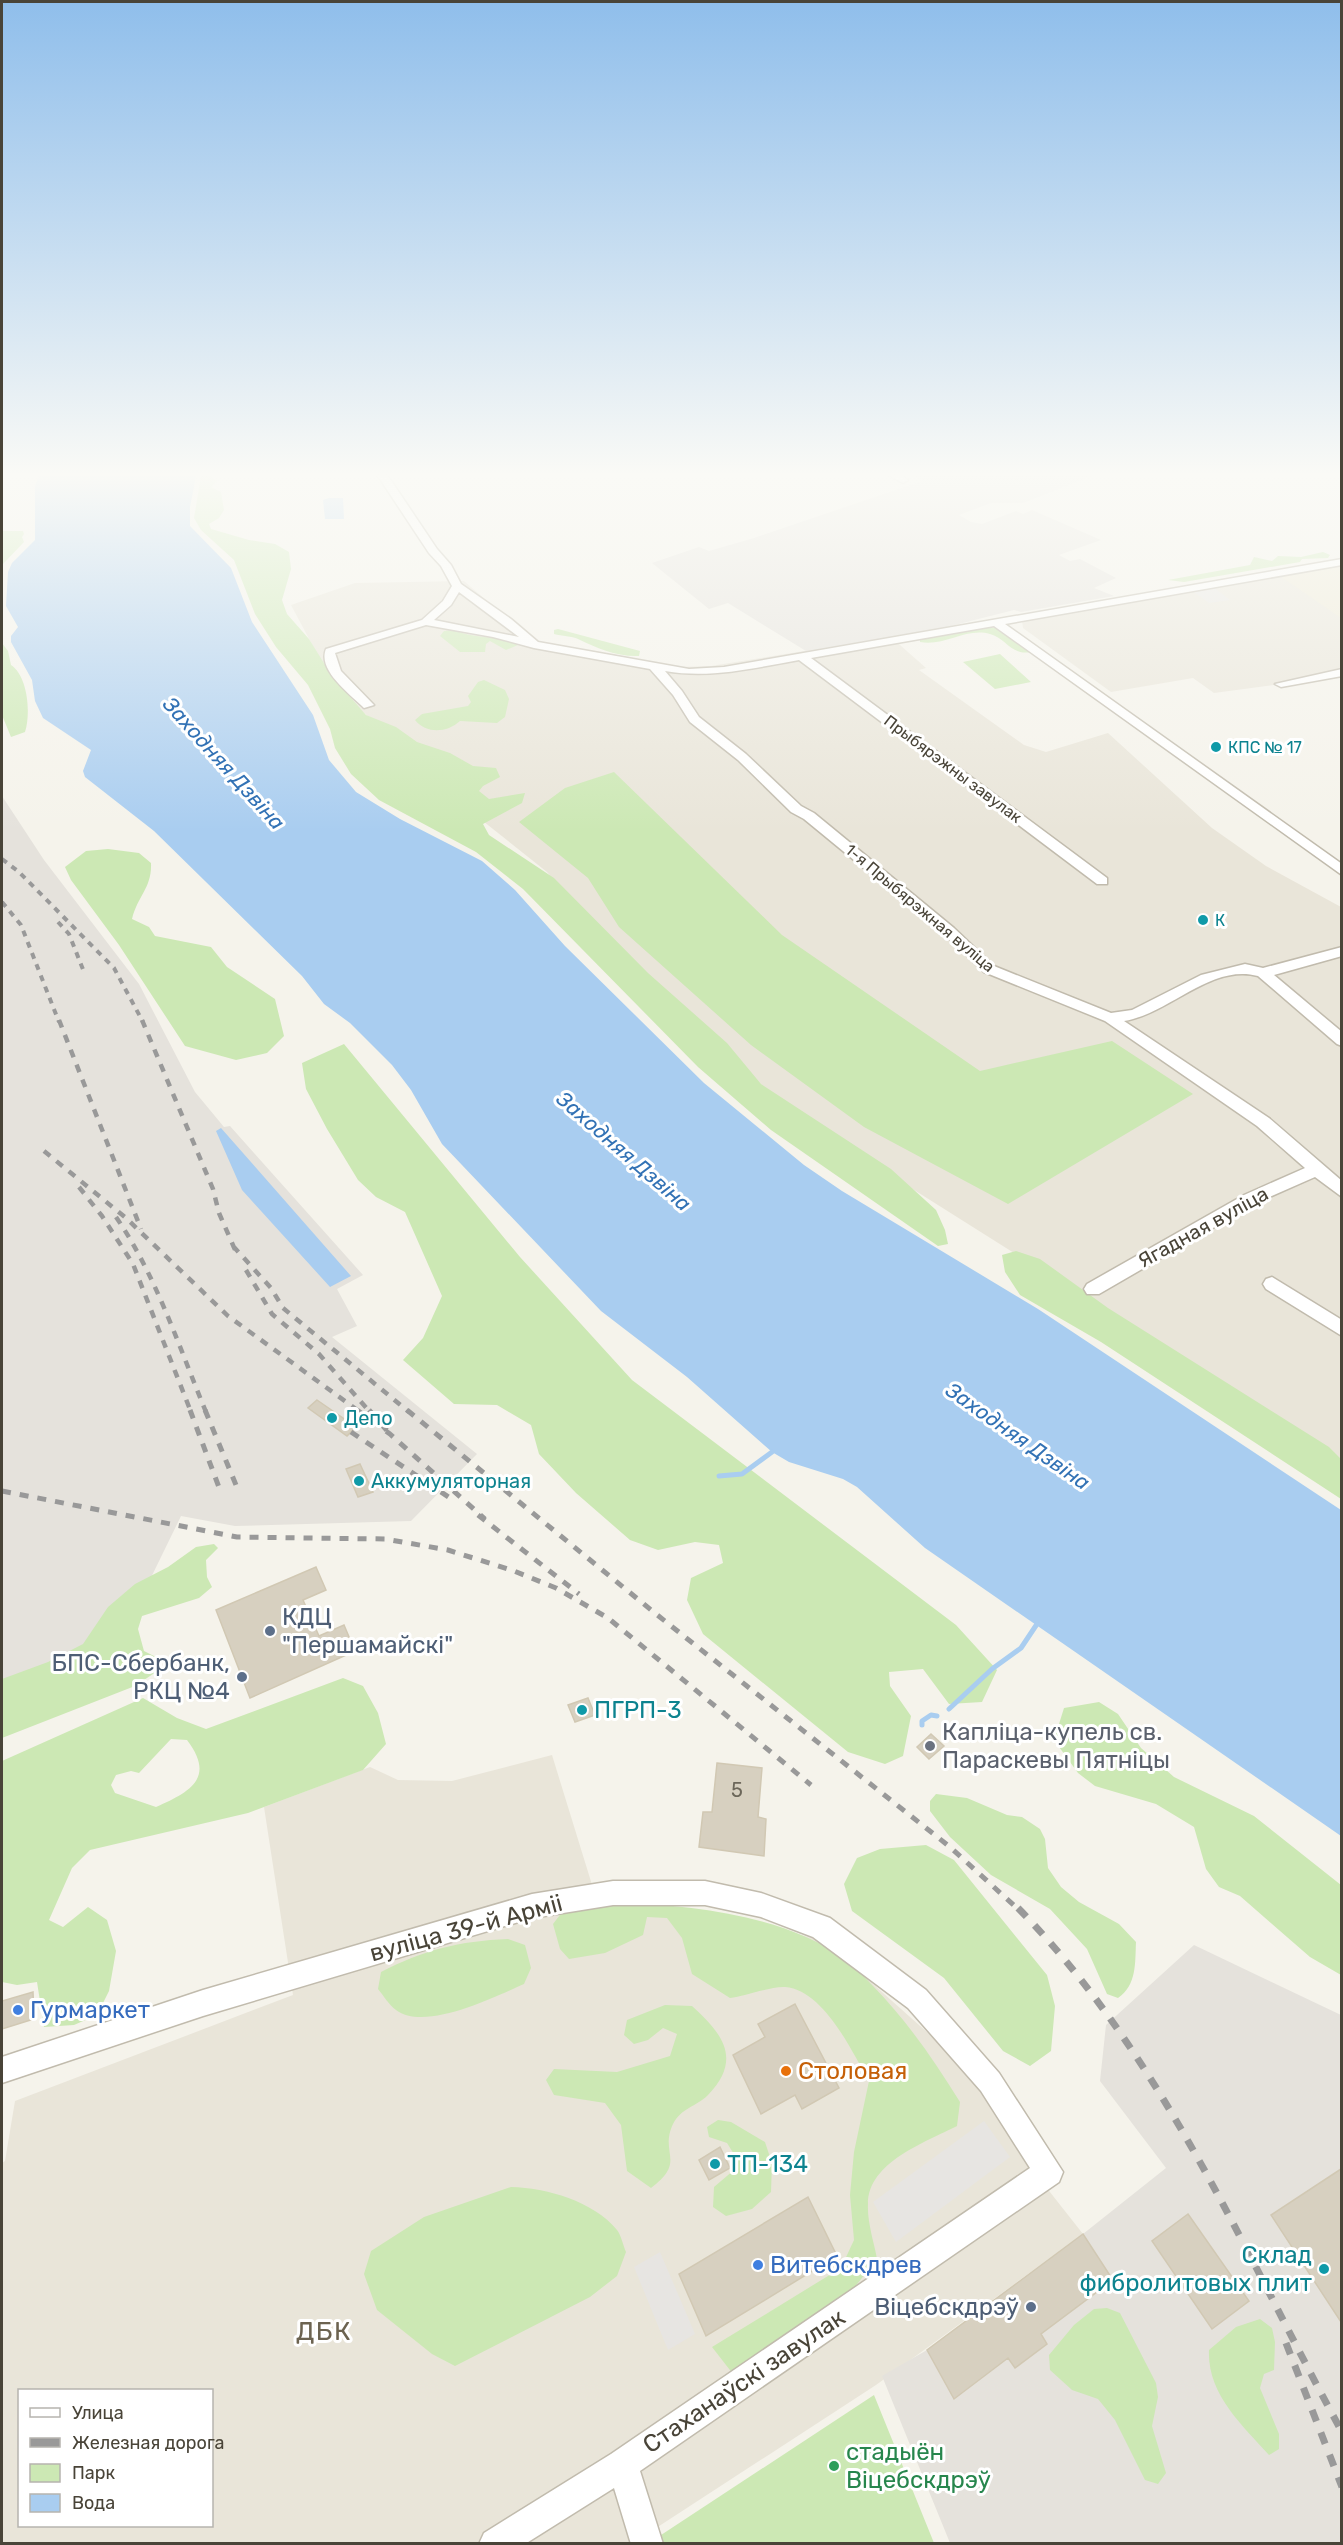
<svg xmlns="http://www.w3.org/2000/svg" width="1343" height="2545" viewBox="0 0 1343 2545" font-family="Rubik,sans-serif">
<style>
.residential{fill:#e9e5d9;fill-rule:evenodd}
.industrial{fill:#e5e2dc}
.education{fill:#eee9d5}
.green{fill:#cce8b4;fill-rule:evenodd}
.parking{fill:#e7e5e2}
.water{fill:#a9cdf0}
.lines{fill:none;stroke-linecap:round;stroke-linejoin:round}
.stream{stroke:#a9cdf0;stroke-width:5}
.building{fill:#d7d0c0;stroke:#d1c8b3;stroke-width:1.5}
.minor-casing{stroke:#c1bbad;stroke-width:3}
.minor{fill:#fff;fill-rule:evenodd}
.rail-far3{stroke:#999;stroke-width:4;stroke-dasharray:6 6;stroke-linecap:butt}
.rail-far2{stroke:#999;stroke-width:4.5;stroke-dasharray:8 8;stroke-linecap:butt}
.rail-far1{stroke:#999;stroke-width:5;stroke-dasharray:9 9;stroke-linecap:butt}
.rail{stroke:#999;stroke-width:7;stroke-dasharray:12 12;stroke-linecap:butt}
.culture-dot{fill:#0f9aa8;stroke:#fff;stroke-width:2}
.service-dot{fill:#5c6f8a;stroke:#fff;stroke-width:2}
.worship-dot{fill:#6b7280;stroke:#fff;stroke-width:2}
.shop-dot{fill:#3f7fe0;stroke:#fff;stroke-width:2}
.food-dot{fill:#e8710a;stroke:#fff;stroke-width:2}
.leisure-dot{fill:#2e9e5b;stroke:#fff;stroke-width:2}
.labels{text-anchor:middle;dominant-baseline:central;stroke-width:6;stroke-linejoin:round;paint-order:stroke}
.far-culture-label{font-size:16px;fill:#0d838f;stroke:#fff;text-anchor:start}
.far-street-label{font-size:16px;fill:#494438;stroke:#fff}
.street-label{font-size:20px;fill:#494438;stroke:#fff}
.culture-label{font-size:20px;fill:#0d838f;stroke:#fff;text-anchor:start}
.near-number-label{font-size:20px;fill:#6c675a}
.water-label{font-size:21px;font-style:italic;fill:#3272b5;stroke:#fff}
.near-service-label{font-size:24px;fill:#4e5e75;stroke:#fff;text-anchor:end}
.near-culture-label{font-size:24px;fill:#0d838f;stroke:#fff;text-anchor:start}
.near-worship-label{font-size:24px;fill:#5b616d;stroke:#fff;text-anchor:start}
.near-street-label{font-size:24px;fill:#494438;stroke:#fff}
.near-shop-label{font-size:24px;fill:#366cbe;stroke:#fff;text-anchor:start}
.near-food-label{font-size:24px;fill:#c56008;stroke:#fff;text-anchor:start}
.near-leisure-label{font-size:24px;fill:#27864d;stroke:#fff;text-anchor:start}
.near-neighbourhood-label{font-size:26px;letter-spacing:1.5px;fill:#6c6350;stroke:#fff}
</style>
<rect width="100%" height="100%" fill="#f5f3eb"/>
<!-- residential -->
<path class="residential" d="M1341 565V676L1214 693 1193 678 1111 692 1023 628 1022 620Z
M464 581 537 644 677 667 711 666 891 637 926 668 919 670 1024 745 1046 752 1108 733 1212 828 1266 866 1341 907V1459L800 1118 637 976 547 872 435 783 331 680 291 605 355 583Z
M552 1755 597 1901 756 1921 827 1943 965 2066 1020 2154 1083 2234 876 2385 650 2532 653 2543 2 2544V2163L5 2161 15 2101 293 1995 264 1807 370 1767 398 1780 452 1781ZM20 2390H212V2526H20Z"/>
<!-- industrial -->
<path class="industrial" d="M912 476H1092L1023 503H991L959 515 971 522 982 524 1016 511 1023 514 1032 510 1101 540 1059 555 1070 561 1080 559 1116 578 1094 588 1114 596 1021 612 1014 610 943 628 806 651 728 603 709 609 652 563 699 547 709 551 754 538 922 481Z
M2 796 44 860 139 984 195 1092 224 1127 230 1126 363 1275 337 1289 357 1326 332 1337 477 1454 411 1521 235 1526 181 1516 123 1635 2 1682Z
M1194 1945 1341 2015V2543H950L882 2376 927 2350 1083 2234 1166 2168 1100 2081 1106 2025Z"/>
<!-- education -->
<path class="education" d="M1341 566V618L1280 576Z"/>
<!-- green -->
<path class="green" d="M201 476H210L217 481 211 487 221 492 224 510 219 518 209 524 211 529 249 540 275 544 289 552 291 569 282 600 287 614 309 639 332 676 366 715 396 727 417 742 450 753 473 766 496 768 500 777 483 786 479 791 489 799 525 793 522 803 483 824 489 835 554 878 648 973 727 1043 761 1084 891 1169 936 1210 945 1230 948 1244 938 1246 771 1130 698 1067 523 889 476 852 379 800 351 774 335 748 330 729 308 685 276 647 255 614 234 560 201 530 194 518Z
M2 531H23L24 534 22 537 24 542 2 565V583Z
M1323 552 1330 555 1328 558 1302 559 1300 562 1184 582 1168 580 1250 565 1254 557 1272 561 1278 556 1301 557Z
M986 627 996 628 1031 652C1011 656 1006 638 990 634 966 627 944 647 920 642V638Z
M558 629 640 651 639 656C617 657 597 648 578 639 572 636 562 636 554 634V630Z
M454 630C475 640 498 634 518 645L506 650 490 641 486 644 485 652H460L440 636 444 631Z
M2 643 8 651 11 665C28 676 31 714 25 732L11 737 2 715Z
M1000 654 1031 682 995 689 963 662Z
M484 680 505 690 509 699 505 717 497 723 460 721C447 733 426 734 415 720L422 714 468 706 471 702 468 696 478 682Z
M614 772 782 935 980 1071 1112 1041 1193 1094 1008 1204 864 1127 751 1045 619 927 588 878 519 822 565 788Z
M108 849 139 853 151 863C152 888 138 895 132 919L149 927 155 936 211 947 227 967 275 999 284 1036 267 1053 236 1060 185 1046 119 945 71 880 65 867 86 851Z
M344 1044 520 1257 632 1380 956 1625 997 1670 982 1702 949 1704 923 1669 889 1672 890 1686 911 1716 903 1756 885 1764 848 1752 703 1634 687 1600 691 1578 723 1563 719 1545 695 1542 658 1550 630 1540 576 1493 539 1454 531 1425 497 1405 454 1404 403 1360 423 1338 442 1296 405 1212 376 1197 358 1180 327 1129 306 1089 302 1063Z
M1016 1251 1040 1259 1108 1308 1329 1447 1341 1459V1499L1101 1342 1020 1295 1005 1272 1002 1255Z
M214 1544 218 1548 206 1560 207 1577 212 1587 199 1598 142 1616 138 1629 144 1651 156 1657 159 1670 135 1686 2 1738V1679L48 1662 83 1644 108 1607 135 1584 168 1567 196 1547Z
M343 1678 363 1686 378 1713 386 1744 363 1770 248 1813 90 1850 72 1868 49 1920 63 1927 88 1907 107 1920 116 1951 109 1991 97 2015 74 2025 44 2027 37 1982 17 1985 2 1982V1761L143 1698 177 1718 206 1729ZM171 1739 187 1740C216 1778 190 1792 156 1807L115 1793 111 1785 116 1775 131 1771 139 1773Z
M1099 1702 1118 1714 1141 1748 1174 1777 1254 1816 1341 1885V1975L1310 1957 1240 1896 1219 1887 1206 1869 1194 1827 1156 1804 1095 1786 1078 1773 1054 1740 1064 1708Z
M936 1794 967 1798 1007 1815 1022 1817 1040 1829 1045 1839 1048 1868 1061 1887 1079 1902 1119 1924 1136 1942C1135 1963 1137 1985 1118 1998L1107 1994 1087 1949 1050 1909 991 1875 950 1837 930 1811V1801Z
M926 1845 954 1860 1047 1975 1055 2006 1051 2051 1030 2066 1003 2051 944 1978 852 1911 844 1884 857 1858 880 1849Z
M620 1902C695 1906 784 1915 847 1960 856 1967 865 1978 873 1986 907 2021 934 2060 960 2102L957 2126C926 2142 868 2162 868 2204 867 2222 874 2242 877 2259L854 2288 761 2357 733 2374 712 2347 841 2268 854 2240 850 2195 854 2152 869 2081C852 2052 824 1990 785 1987 772 1986 745 1996 730 1998L692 1974 682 1938 667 1918 647 1917 643 1935 605 1953 569 1959 560 1949 553 1924 563 1911Z
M508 1939 525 1945 531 1968 524 1984C495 1997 425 2032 396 2010 389 2005 383 1995 378 1989L381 1972C424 1950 459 1941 508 1939Z
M665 2005 692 2006C722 2033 743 2059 708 2095 696 2107 681 2108 673 2124 659 2154 687 2161 651 2188L627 2171 621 2125 605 2103 554 2095 546 2080 554 2069 617 2072 670 2056 677 2034 663 2028 648 2040 634 2044 624 2035 627 2020Z
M718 2120 731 2122 765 2142 772 2163 771 2192 752 2209 726 2216 713 2207 714 2187 734 2170 737 2159 727 2143 709 2137 707 2127Z
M511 2187C547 2188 593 2201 617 2230 621 2235 623 2245 626 2252L617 2276 590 2297 455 2366 432 2354 377 2310 364 2274 371 2251 424 2217Z
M1107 2308 1120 2313 1156 2383 1158 2397 1152 2426 1166 2473 1158 2484 1145 2480 1115 2420 1098 2399 1072 2390 1050 2370 1049 2355 1074 2325 1094 2309Z
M1260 2319 1272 2328 1275 2342 1274 2370 1264 2374 1260 2388 1279 2434V2449L1269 2455C1242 2425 1207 2394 1209 2350L1236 2327Z
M874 2395 934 2543 660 2544 658 2537Z"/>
<!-- parking -->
<path class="parking" d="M1212 586 1230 600 1209 603 1191 590Z
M984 2121 1010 2157 896 2242 873 2202Z
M660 2252 695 2334 668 2350 634 2267Z"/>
<!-- water -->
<path class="water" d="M39 476H196L190 507V526L231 568 252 622 313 715 329 760 356 792 400 819 482 861 515 890 565 946 704 1083 804 1165 842 1191 1038 1309 1341 1510V1836L925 1548 857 1487 843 1479 789 1462 772 1452 687 1377 601 1311 442 1144 411 1090 392 1065 350 1023 324 1004 302 976 154 831 85 777 83 771 91 750 43 718 35 701 32 680 11 642V636L18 627 6 606 8 572 12 563 35 540V486Z
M329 498H343L344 519H325L323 500Z
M221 1128 351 1276 330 1287 242 1190 216 1131Z"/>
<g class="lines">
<!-- stream -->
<path class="stream" d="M719 1476 742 1474 772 1452
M949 1709 992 1669 1021 1648 1037 1624
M922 1725V1721L931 1715 937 1716"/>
</g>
<!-- building -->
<path class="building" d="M317 1400 356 1427 347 1436 308 1408Z
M360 1464 373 1492 358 1497 346 1469Z
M316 1567 326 1590 303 1600 319 1636 344 1625 355 1651 250 1698 216 1610Z
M588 1698 595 1715 575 1722 568 1705Z
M931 1734 944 1746 929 1759 917 1747Z
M717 1763 762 1768 758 1817 766 1819 764 1856 699 1847 703 1812H712Z
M33 1992 34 2019 2 2029V2001Z
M795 2004 839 2088 802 2109 795 2095 761 2114 733 2055 765 2037 758 2024Z
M720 2147 730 2168 709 2180 699 2160Z
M1341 2169V2322L1271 2215Z
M808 2197 837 2256 706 2336 679 2274Z
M1188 2214 1249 2301 1212 2329 1152 2241Z
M1083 2234 1113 2280 1041 2334 1047 2344 1015 2368 1008 2358 954 2399 927 2350Z"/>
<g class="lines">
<defs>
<path id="minor" d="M378 476H388L437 549 451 565 461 584 511 619 538 642 689 669 724 667 1342 559V565L1005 624 1342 864V875L994 626 811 658 1107 878V884H1097L799 660C754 668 710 679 665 671L682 691 699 717 746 754 801 806 814 813 954 928 994 966 1111 1013 1132 1010 1201 975 1245 964 1263 968 1342 947V956L1274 975 1342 1032V1046L1337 1044 1258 976C1211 963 1169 1014 1124 1021L1269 1118 1342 1181V1197L1315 1177 1256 1203 1099 1294H1087L1084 1289 1087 1284 1244 1195 1305 1168 1257 1126 1105 1021 984 972 944 934 804 819 791 812 738 760 690 722 673 695 650 669 534 648 493 637 426 625 335 653 341 671 374 705 364 708C350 694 317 670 326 649L422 620 443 601 452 586 441 566 429 553ZM459 592 519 637 434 620 451 605Z
M890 476H902L908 480 903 483Z
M1342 669V676L1281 687 1275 684Z
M1272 1277 1342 1320V1336L1266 1289 1263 1284 1266 1279Z
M613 1881H705L761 1893 830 1918 926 1990 999 2073 1063 2172 1059 2182 640 2471 663 2544H631L614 2488 525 2544H479L484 2533 611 2454 1030 2168 981 2091 908 2008 813 1937 761 1917 705 1905H613L532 1918 203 2016 2 2083V2057L203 1990 532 1894Z"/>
</defs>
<!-- minor casing -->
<use href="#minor" class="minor-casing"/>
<!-- minor -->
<use href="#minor" class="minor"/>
<!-- rail-far3 -->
<path class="rail-far3" d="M2 859 19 872 114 968 143 1022
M2 902 21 925 59 1022
M58 922 69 934 84 972"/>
<!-- rail-far2 -->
<path class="rail-far2" d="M59 1020 141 1229
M142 1020 213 1189 219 1213 236 1252
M44 1151 126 1218 228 1316 360 1412
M79 1187 102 1216 133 1264 191 1412
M116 1217C156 1275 179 1347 206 1412
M233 1246 271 1288 283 1308 409 1412
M246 1270 272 1314 319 1354 370 1412"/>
<!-- rail-far1 -->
<path class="rail-far1" d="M190 1410 220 1490
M205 1410 236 1485
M357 1410 390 1434 485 1519
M369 1410 390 1434
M407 1410 656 1614 950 1847 1019 1910
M351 1432 450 1498
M2 1491 237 1537 385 1539 448 1550 514 1571 556 1588 608 1618 811 1785
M478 1515 579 1594"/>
<!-- rail -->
<path class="rail" d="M1018 1908C1164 2057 1243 2251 1342 2432
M1286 2343 1342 2487"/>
</g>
<!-- sky -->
<linearGradient id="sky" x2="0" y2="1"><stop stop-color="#8fbeeb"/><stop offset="0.57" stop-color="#fafaf6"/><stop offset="1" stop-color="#fafaf6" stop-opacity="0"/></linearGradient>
<rect width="1343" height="832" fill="url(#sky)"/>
<!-- markers -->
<g class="culture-dot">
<circle cx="1216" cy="747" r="6"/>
<circle cx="1203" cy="920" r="6"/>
<circle cx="332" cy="1418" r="6"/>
<circle cx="359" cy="1481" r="6"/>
<circle cx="582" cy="1710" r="6"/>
<circle cx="715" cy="2164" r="6"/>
<circle cx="1324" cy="2269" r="6"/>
</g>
<g class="service-dot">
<circle cx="270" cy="1631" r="6"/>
<circle cx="242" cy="1677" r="6"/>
<circle cx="1031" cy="2307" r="6"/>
</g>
<circle class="worship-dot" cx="930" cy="1746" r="6"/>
<g class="shop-dot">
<circle cx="18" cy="2010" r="6"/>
<circle cx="758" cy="2265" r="6"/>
</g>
<circle class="food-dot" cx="786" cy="2071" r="6"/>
<circle class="leisure-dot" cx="834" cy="2466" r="6"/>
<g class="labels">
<!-- far-culture labels -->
<g class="far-culture-label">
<text x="1228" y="747">КПС № 17</text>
<text x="1215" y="920">К</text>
</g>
<!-- far-street labels -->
<g class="far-street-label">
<text transform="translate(953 769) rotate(37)">Прыбярэжны завулак</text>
<text transform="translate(920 908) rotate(40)">1-я Прыбярэжная вуліца</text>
</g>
<!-- street labels -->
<g class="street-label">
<text transform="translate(1203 1227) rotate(-29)">Ягадная вуліца</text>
</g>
<!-- culture labels -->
<g class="culture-label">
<text x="344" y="1418">Депо</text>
<text x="371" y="1481">Аккумуляторная</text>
</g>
<!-- near-number labels -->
<g class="near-number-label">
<text x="737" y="1790">5</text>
</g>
<!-- water labels -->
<g class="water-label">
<text transform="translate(224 763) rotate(48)">Заходняя Дзвіна</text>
<text transform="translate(624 1151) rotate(41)">Заходняя Дзвіна</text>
<text transform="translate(1018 1436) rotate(35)">Заходняя Дзвіна</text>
</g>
<!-- near-service labels -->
<g class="near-service-label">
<text x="282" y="1617" text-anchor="start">КДЦ<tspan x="282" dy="28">"Першамайскі"</tspan></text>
<text x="230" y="1663">БПС-Сбербанк,<tspan x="230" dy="28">РКЦ №4</tspan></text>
<text x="1019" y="2307">Віцебскдрэў</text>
</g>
<!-- near-culture labels -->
<g class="near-culture-label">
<text x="594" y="1710">ПГРП-3</text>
<text x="727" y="2164">ТП-134</text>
<text x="1312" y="2255" text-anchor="end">Склад<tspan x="1312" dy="28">фибролитовых плит</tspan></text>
</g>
<!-- near-worship labels -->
<g class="near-worship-label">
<text x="942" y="1732">Капліца-купель св.<tspan x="942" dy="28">Параскевы Пятніцы</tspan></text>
</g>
<!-- near-street labels -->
<g class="near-street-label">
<text transform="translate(466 1928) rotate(-15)">вуліца 39-й Арміі</text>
<text transform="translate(744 2381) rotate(-34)">Стаханаўскі завулак</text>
</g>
<!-- near-shop labels -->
<g class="near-shop-label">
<text x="30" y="2010">Гурмаркет</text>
<text x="770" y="2265">Витебскдрев</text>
</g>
<!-- near-food labels -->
<g class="near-food-label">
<text x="798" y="2071">Столовая</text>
</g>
<!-- near-leisure labels -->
<g class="near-leisure-label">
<text x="846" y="2452">стадыён<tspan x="846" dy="28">Віцебскдрэў</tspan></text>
</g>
<!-- near-neighbourhood labels -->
<g class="near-neighbourhood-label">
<text x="324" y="2331">ДБК</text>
</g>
</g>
<!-- border -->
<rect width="1343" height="2545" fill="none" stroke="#494438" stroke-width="6"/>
<!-- legend -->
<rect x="18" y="2389" width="195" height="138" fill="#ffffff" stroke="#b6b4af" stroke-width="1.5"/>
<rect x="30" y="2408" width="30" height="9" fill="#ffffff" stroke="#b6b4af" stroke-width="1.5"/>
<text x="72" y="2419" font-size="18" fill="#494438">Улица</text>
<rect x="30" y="2438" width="30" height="9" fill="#999999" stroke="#b6b4af" stroke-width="1.5"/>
<text x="72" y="2449" font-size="18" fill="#494438">Железная дорога</text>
<rect x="30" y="2464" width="30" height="18" fill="#cce8b4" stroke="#b6b4af" stroke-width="1.5"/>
<text x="72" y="2479" font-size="18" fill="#494438">Парк</text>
<rect x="30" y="2494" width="30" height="18" fill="#a9cdf0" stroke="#b6b4af" stroke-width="1.5"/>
<text x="72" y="2509" font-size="18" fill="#494438">Вода</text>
</svg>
